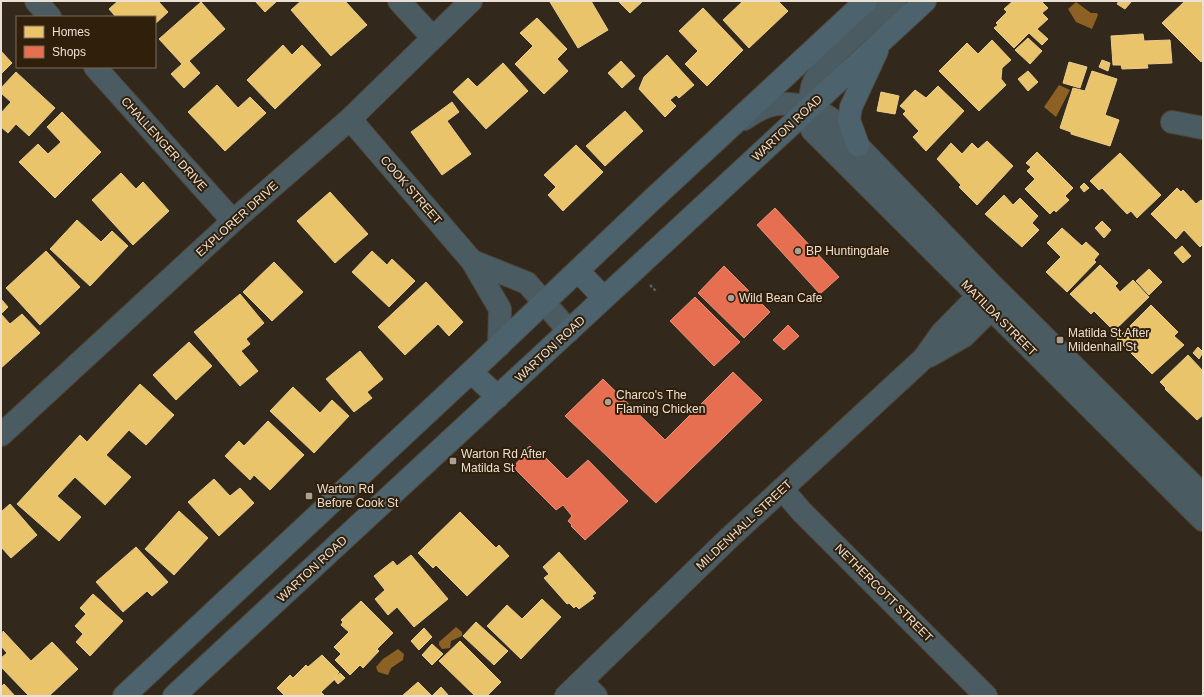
<svg xmlns="http://www.w3.org/2000/svg" width="1204" height="697" viewBox="0 0 1204 697" font-family="Helvetica,sans-serif">
<style>
.water{fill:#8d6024}
.homes{fill:#e9c46a;stroke:#eacc8a}
.shops{fill:#e76f51;stroke:#e89178}
.lines{fill:none;stroke-linecap:round;stroke-linejoin:round}
.minor-casing{stroke:#4e453b;stroke-width:24}
.major-casing{stroke:#4e453b;stroke-width:24}
.path{stroke:#585e5f;stroke-width:2.5;stroke-dasharray:3 2;stroke-linecap:butt}
.minor{stroke:#4b5b62;stroke-width:22}
.major{stroke:#4c636d;stroke-width:22}
.poi-dot{fill:#aba094;stroke:#301f0a;stroke-width:1.5}
.labels{text-anchor:middle;dominant-baseline:central;stroke-width:4;stroke-linejoin:round;paint-order:stroke}
.street-label{font-size:12px;fill:#ece0d4;stroke:#301f0a}
.poi-label{font-size:12px;fill:#ece0d4;stroke:#301f0a;text-anchor:start}
</style>
<rect width="100%" height="100%" fill="#32281c"/>
<!-- water -->
<path class="water" d="M1076 2 1091 13H1097L1098 15 1092 29 1076 22 1068 9Z
M1059 85 1070 90 1056 117 1044 107Z
M456 627 462 632V636L451 641 450 648 442 649 439 645V642Z
M398 649 404 654 403 660 391 668 388 675 378 672 376 667 383 659Z"/>
<!-- homes -->
<path class="homes" d="M118 1H158L168 12 155 24V17H116L109 9Z
M255 1H277L265 12Z
M301 1H345L367 25 331 56 291 10Z
M591 1 608 30 578 48 550 2Z
M618 1H643L630 13Z
M743 1H778L788 11 749 48 723 20Z
M1013 1H1041L1048 8 1042 13 1048 19 1037 29 1048 39 1042 45 1029 33 1014 48 994 28 998 25 996 23 1007 12 1004 9Z
M1119 1H1130L1131 2 1125 9 1117 4Z
M1185 1H1203V59L1201 62 1162 23Z
M201 2 225 29 189 61 200 73 184 88 171 74 182 64 159 39Z
M703 8 743 50 707 86 685 64 698 51 679 31Z
M537 18 567 49 557 59 568 71 544 94 515 64 533 46 520 33Z
M1143 34 1144 41 1170 40 1172 63 1147 64 1148 68 1122 69 1121 65H1113L1111 36Z
M1028 38 1042 51 1030 64 1015 50Z
M992 40 1011 60 1002 68 1001 79 1006 85 979 111 939 71 967 43 978 54Z
M283 45 292 55 302 45 321 65 275 109 247 80Z
M1 51 12 63 1 74Z
M667 55 694 85 679 98 676 95 670 100 676 106 665 117 639 89 644 77Z
M1102 60 1110 63 1108 71 1099 67Z
M621 61 635 76 622 88 608 73Z
M1069 62 1087 67 1080 88 1063 83Z
M503 63 528 91 486 129 453 92 468 78 477 87Z
M1028 71 1038 82 1028 91 1018 79Z
M1092 71 1117 79 1105 115 1119 120 1110 146 1071 134V132L1060 128 1073 88 1085 91Z
M16 72 55 108 29 136 16 124 8 133 1 127V113L11 102 1 93V88Z
M217 85 238 108 250 97 266 113 225 151 188 112Z
M938 86 964 111 926 151 913 137 919 131 903 114 906 111 900 106 915 90 926 98Z
M881 92 899 96 895 114 877 111Z
M452 102 459 112 447 121 471 154 442 175 411 132Z
M625 111 643 131 605 166 586 146Z
M62 112 101 152 55 198 19 162 38 144 48 154 61 142 47 127Z
M987 141 1013 166 977 205 959 187 961 185 937 159 951 143 962 154 972 143 978 149Z
M576 145 603 172 563 211 548 195 556 187 544 175Z
M1037 152 1073 188 1065 196 1069 200 1056 212 1054 210 1050 214 1025 189 1035 179 1027 171 1031 167 1026 163Z
M1120 153 1161 195 1137 218 1131 211 1127 214 1102 188 1099 190 1090 181Z
M121 173 136 189 143 182 169 211 133 245 92 200Z
M1084 183 1089 188 1084 192 1080 187Z
M1177 188 1181 192 1183 190 1196 204 1201 200 1203 202V244L1200 247 1184 230 1176 239 1151 214Z
M330 192 368 234 335 263 297 221Z
M1004 195 1013 205 1020 198 1038 216 1032 223 1039 230 1022 247 985 214Z
M77 220 101 242 112 231 128 246 90 286 50 249Z
M1102 221 1111 230 1104 238 1095 228Z
M1062 228 1082 246 1086 242 1099 254 1094 260 1096 262 1067 292 1046 272 1061 257 1047 243Z
M1182 246 1191 256 1183 263 1174 253Z
M46 251 80 287 40 325 6 288Z
M372 251 387 265 392 259 415 281 389 307 352 272Z
M274 262 303 292 272 321 243 292Z
M1100 265 1118 283 1115 286 1120 292 1133 280 1149 297 1114 331 1094 311 1091 314 1070 294Z
M1149 269 1162 282 1149 295 1136 281Z
M426 282 463 322 449 336 438 324 405 355 378 327Z
M240 294 264 323 246 339 250 344 241 351 258 371 240 386 194 332Z
M1 299 8 307 1 314 10 324 22 314 40 333 1 368Z
M1151 305 1178 332 1174 336 1184 345 1152 374 1117 339Z
M189 342 212 366 176 400 153 375Z
M1198 347 1203 352 1199 359 1193 353Z
M360 351 383 379 367 392 372 398 354 412 326 379Z
M1188 355 1203 371V415L1197 420 1165 389 1166 388 1160 382Z
M140 384 174 415 146 445 129 430 106 455 131 477 105 505 75 477 57 496 81 517 59 541 17 504 80 435 87 442Z
M293 387 320 413 332 400 349 416 314 453 270 411Z
M268 421 304 455 270 490 254 475 250 480 225 456 239 441 244 446Z
M214 479 230 496 240 488 254 503 219 536 188 502Z
M10 504 37 535 11 558 1 547V512Z
M179 511 208 538 174 575 145 549Z
M460 512 496 548 499 545 509 556 467 596 436 565 433 568 418 553Z
M136 547 168 582 152 596 147 591 123 612 96 582Z
M559 552 596 593 592 596 594 598 579 609 576 606 574 608 569 603 567 604 544 578 549 574 543 567Z
M411 555 448 599 414 627 397 607 388 615 375 599 385 590 374 576 393 561 397 566Z
M93 594 123 621 90 656 76 642 83 634 75 626 86 614 80 608Z
M542 599 561 617 521 659 487 626 507 605 522 619Z
M361 601 393 633 377 649 379 651 363 668 360 665 350 675 335 660 341 654 334 647 349 632 341 625 343 622 341 620Z
M476 622 508 651 494 665 463 636Z
M424 628 432 637 419 650 411 641Z
M3 631 31 661 52 642 78 669 49 696H29L1 667V658L7 653 1 646Z
M460 641 501 682 487 696H475L439 661Z
M432 644 443 654 432 665 422 655Z
M322 655 339 672 335 676 336 678 321 692 325 696H285L277 688 290 675 293 678 306 665 308 667Z
M340 673 345 678 338 684 333 678Z
M418 682 432 696 441 687 449 696H402Z
M4 684 15 696H1V687Z"/>
<!-- shops -->
<path class="shops" d="M775 208 839 277 820 294 757 225Z
M724 266 770 312 744 338 698 293Z
M695 297 740 342 714 366 670 321Z
M788 325 799 336 784 350 773 340Z
M733 372 762 400 656 503 565 416 603 379 665 440Z
M530 446 538 455 541 453 567 479 588 460 628 501 585 540 571 526 572 525 568 521 572 516 563 505 556 510 513 467 524 455 522 452Z"/>
<g class="lines">
<defs>
<path id="minor" d="M36 1 50 17
M399 1 433 38
M895 1C873 21 820 60 812 87 808 102 810 115 812 130L1203 520
M95 67 233 221
M350 119 472 261 500 309 499 346
M744 119C752 114 762 107 772 105 793 101 816 108 833 120L990 283 1203 495
M1172 122 1203 128
M472 261 527 283 569 331
M929 356 964 336 1000 300
M1 435 233 221 350 119 471 1
M782 489 802 512 986 696
M582 682 596 696
M566 696 728 539 924 358 941 334 988 286"/>
<path id="major" d="M858 145 849 120 851 107 877 51
M578 271 604 298
M471 372 498 397
M124 696 471 372 655 197 866 1
M174 696 925 1"/>
</defs>
<!-- minor casing -->
<use href="#minor" class="minor-casing"/>
<!-- major casing -->
<use href="#major" class="major-casing"/>
<!-- path -->
<path class="path" d="M650 285 657 292"/>
<!-- minor -->
<use href="#minor" class="minor"/>
<!-- major -->
<use href="#major" class="major"/>
</g>
<!-- markers -->
<g class="poi-dot">
<circle cx="798" cy="251" r="4"/>
<circle cx="731" cy="298" r="4"/>
<rect x="1056" y="336" width="8" height="8" rx="2"/>
<circle cx="608" cy="402" r="4"/>
<rect x="449" y="457" width="8" height="8" rx="2"/>
<rect x="305" y="492" width="8" height="8" rx="2"/>
</g>
<g class="labels">
<!-- street labels -->
<g class="street-label">
<text transform="translate(787 128) rotate(-43)">WARTON ROAD</text>
<text transform="translate(164 144) rotate(48)">CHALLENGER DRIVE</text>
<text transform="translate(411 190) rotate(49)">COOK STREET</text>
<text transform="translate(237 219) rotate(-42)">EXPLORER DRIVE</text>
<text transform="translate(999 318) rotate(45)">MATILDA STREET</text>
<text transform="translate(550 349) rotate(-43)">WARTON ROAD</text>
<text transform="translate(744 525) rotate(-43)">MILDENHALL STREET</text>
<text transform="translate(312 569) rotate(-43)">WARTON ROAD</text>
<text transform="translate(884 593) rotate(45)">NETHERCOTT STREET</text>
</g>
<!-- poi labels -->
<g class="poi-label">
<text x="806" y="251">BP Huntingdale</text>
<text x="739" y="298">Wild Bean Cafe</text>
<text x="1068" y="333">Matilda St After<tspan x="1068" dy="14">Mildenhall St</tspan></text>
<text x="616" y="395">Charco's The<tspan x="616" dy="14">Flaming Chicken</tspan></text>
<text x="461" y="454">Warton Rd After<tspan x="461" dy="14">Matilda St</tspan></text>
<text x="317" y="489">Warton Rd<tspan x="317" dy="14">Before Cook St</tspan></text>
</g>
</g>
<!-- border -->
<rect width="1204" height="697" fill="none" stroke="#ece0d4" stroke-width="4"/>
<!-- legend -->
<rect x="16" y="16" width="140" height="52" fill="#301f0a" stroke="#7b6c5b"/>
<rect x="24" y="26" width="20" height="12" fill="#e9c46a" stroke="#7b6c5b"/>
<text x="52" y="36" font-size="12" fill="#ece0d4">Homes</text>
<rect x="24" y="46" width="20" height="12" fill="#e76f51" stroke="#7b6c5b"/>
<text x="52" y="56" font-size="12" fill="#ece0d4">Shops</text>
</svg>
